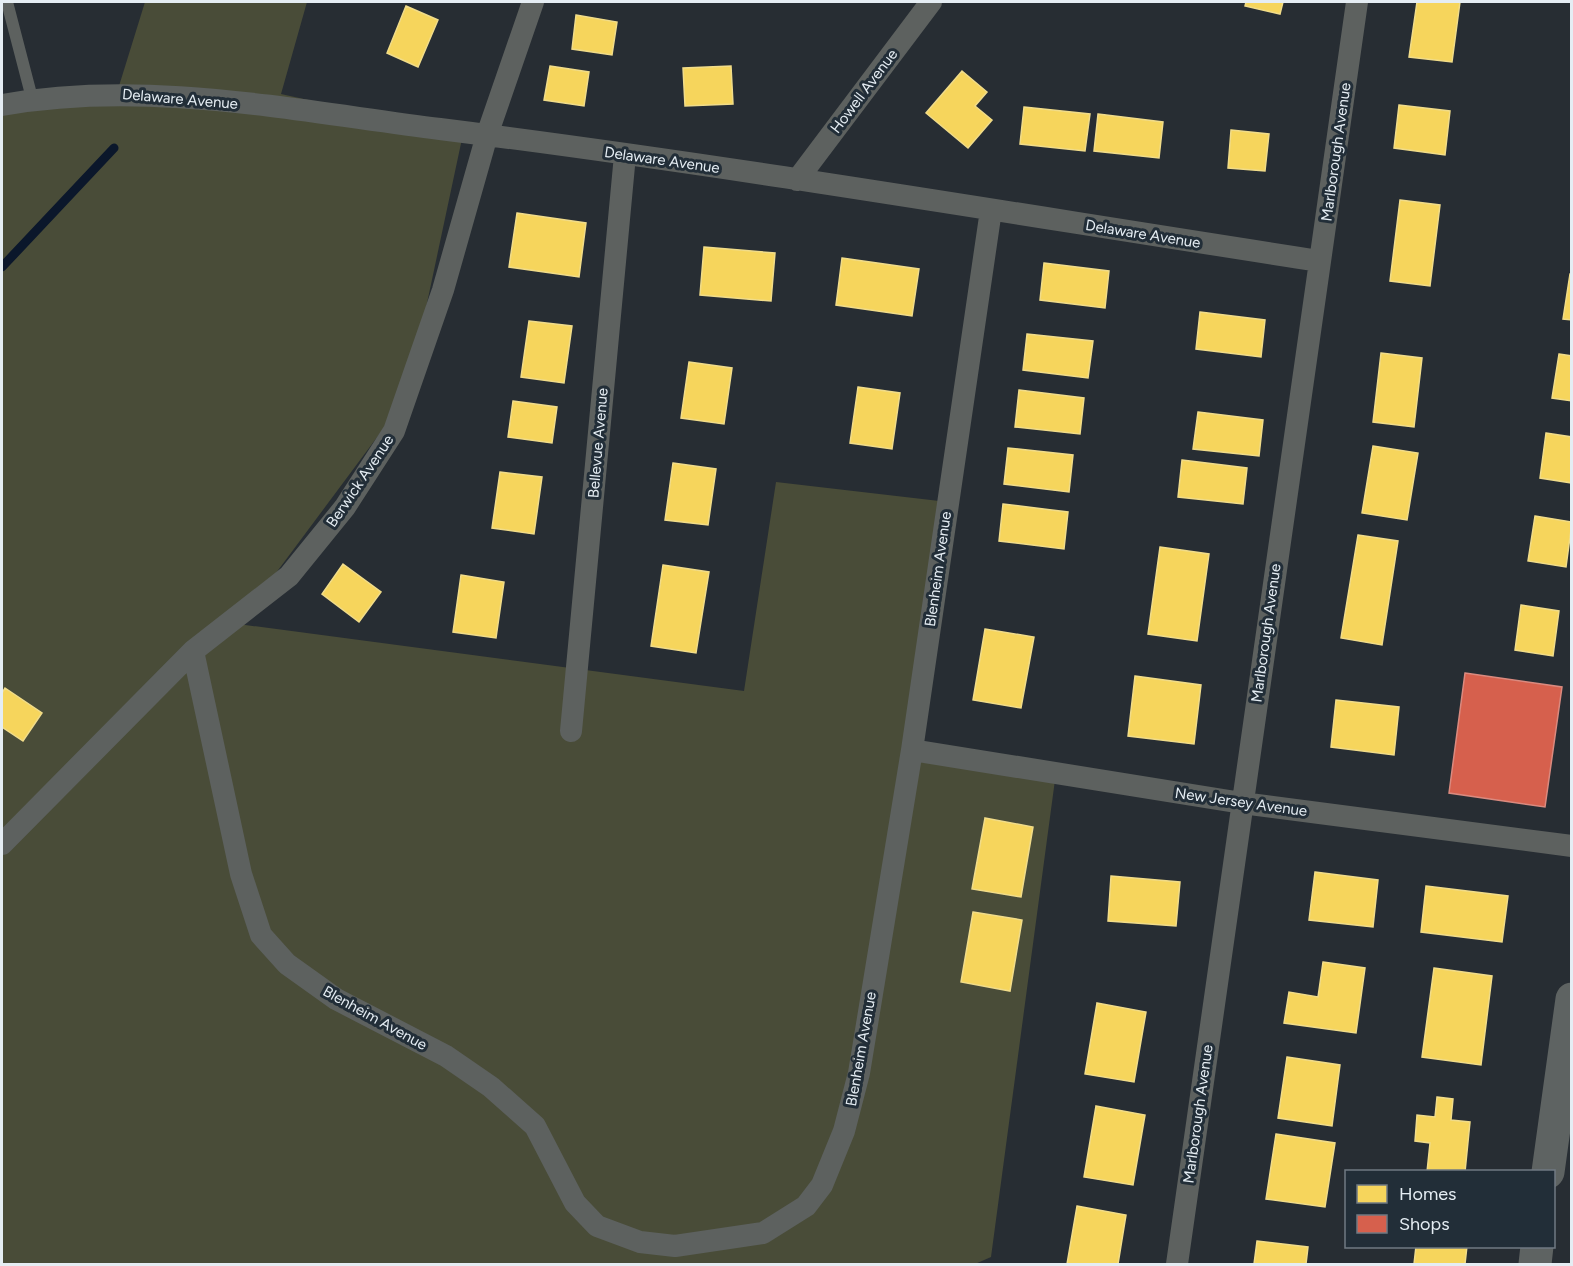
<svg xmlns="http://www.w3.org/2000/svg" width="1573" height="1266" viewBox="0 0 1573 1266" font-family="Figtree,sans-serif">
<style>
.green{fill:#494c38}
.homes{fill:#f6d55c;stroke:#f1dc89;stroke-width:1.5}
.shops{fill:#d6604d;stroke:#da8a7f;stroke-width:1.5}
.lines{fill:none;stroke-linecap:round;stroke-linejoin:round}
.stream{stroke:#0b172b;stroke-width:9}
.service{stroke:#5d615f;stroke-width:12}
.minor{stroke:#5d615f;stroke-width:22}
.secondary{stroke:#5e6362;stroke-width:33}
.labels{text-anchor:middle;dominant-baseline:central;stroke-width:6;stroke-linejoin:round;paint-order:stroke}
.street-label{font-size:15px;fill:#e5edf3;stroke:#222e38}
</style>
<rect width="100%" height="100%" fill="#272d33"/>
<!-- green -->
<path class="green" d="M145 2H307L281 94 463 134 407 397 238 624 744 691 776 482 948 502 913 750 1057 765 991 1257 975 1264H2V113L119 86Z"/>
<!-- homes -->
<path class="homes" d="M1246 2H1283L1280 14 1245 6Z
M1417 2H1460L1452 62 1409 57Z
M406 6 438 20 418 67 387 53Z
M576 15 617 22 612 55 572 49Z
M550 66 589 72 584 106 544 100Z
M731 66 733 104 685 106 683 68Z
M962 71 987 92 975 106 992 120 968 148 926 113Z
M1399 105 1450 111 1445 155 1394 148Z
M1024 107 1090 114 1085 151 1020 144Z
M1098 114 1163 122 1159 158 1094 151Z
M1231 130 1269 134 1265 171 1228 168Z
M1400 200 1440 205 1430 286 1390 281Z
M517 213 586 223 579 277 509 267Z
M704 247 775 253 771 301 700 295Z
M842 258 919 269 912 316 836 305Z
M1044 263 1109 271 1105 308 1040 300Z
M1570 274H1572V320L1563 319Z
M1200 312 1265 320 1261 357 1196 349Z
M529 321 572 326 564 383 521 377Z
M1027 334 1093 341 1088 378 1023 370Z
M1381 353 1422 358 1414 427 1373 422Z
M1559 354 1572 356V401L1552 398Z
M689 362 732 368 724 424 681 418Z
M858 387 900 393 892 449 850 443Z
M1019 390 1084 398 1080 434 1015 427Z
M513 401 557 407 552 443 508 437Z
M1198 412 1263 420 1259 456 1193 449Z
M1546 433 1572 437V483L1540 478Z
M1373 446 1418 453 1407 520 1362 513Z
M1008 448 1073 455 1069 492 1004 484Z
M1182 460 1247 468 1243 504 1178 497Z
M673 463 716 469 708 525 665 520Z
M500 472 542 477 534 534 492 528Z
M1003 504 1068 512 1064 549 999 541Z
M1535 516 1572 522 1566 567 1528 561Z
M1358 535 1398 541 1382 645 1341 638Z
M1160 547 1209 554 1197 641 1148 634Z
M343 564 381 592 359 622 322 594Z
M663 565 709 572 696 653 651 646Z
M461 575 504 582 496 638 453 632Z
M1521 605 1559 611 1553 656 1515 650Z
M985 629 1034 637 1021 708 973 700Z
M1135 676 1201 685 1194 744 1128 736Z
M5 688 42 713 23 741 2 727V693Z
M1336 700 1399 707 1394 755 1331 747Z
M985 818 1033 827 1021 897 972 889Z
M1315 872 1378 880 1373 927 1309 920Z
M1111 876 1180 882 1176 926 1108 921Z
M1426 886 1508 896 1502 942 1421 932Z
M973 912 1022 920 1010 991 961 982Z
M1323 962 1365 968 1356 1033 1284 1023 1289 992 1318 997Z
M1434 968 1492 976 1481 1065 1422 1057Z
M1097 1003 1146 1012 1134 1082 1085 1074Z
M1287 1057 1340 1065 1332 1126 1278 1118Z
M1437 1097 1453 1099 1451 1120 1470 1122 1465 1172H1427L1430 1143 1415 1141 1417 1115 1435 1117Z
M1096 1106 1145 1115 1133 1185 1084 1177Z
M1276 1134 1335 1143 1325 1207 1266 1199Z
M1077 1206 1126 1215 1118 1264H1067Z
M1257 1241 1308 1247 1306 1264H1254Z
M1416 1246H1467L1465 1264H1414Z"/>
<!-- shops -->
<path class="shops" d="M1465 673 1562 687 1545 807 1449 793Z"/>
<g class="lines">
<!-- stream -->
<path class="stream" d="M2 267 114 148"/>
<!-- service -->
<path class="service" d="M7 2 33 102"/>
<!-- minor -->
<path class="minor" d="M2 105C147 79 296 111 440 129 735 166 1027 216 1320 261
M797 180 931 2
M193 651 241 874 261 935 287 964 336 999 446 1056 491 1087 535 1126 575 1203 597 1226 640 1242 675 1246 763 1233 806 1206 822 1185 844 1131 859 1073 912 750 991 210
M571 731 625 155
M912 750 1242 803 1572 846
M2 844 193 651 289 576 345 507 394 431 443 290 487 135 533 2
M1177 1264 1357 2"/>
<!-- secondary -->
<path class="secondary" d="M1548 1172 1572 999
M1535 1264 1537 1246"/>
</g>
<g class="labels">
<!-- street labels -->
<g class="street-label">
<text transform="translate(864 91) rotate(-53)">Howell Avenue</text>
<text transform="translate(180 99) rotate(5)">Delaware Avenue</text>
<text transform="translate(1336 152) rotate(-82)">Marlborough Avenue</text>
<text transform="translate(662 160) rotate(8)">Delaware Avenue</text>
<text transform="translate(1143 234) rotate(9)">Delaware Avenue</text>
<text transform="translate(598 443) rotate(-85)">Bellevue Avenue</text>
<text transform="translate(360 481) rotate(-56)">Berwick Avenue</text>
<text transform="translate(938 569) rotate(-82)">Blenheim Avenue</text>
<text transform="translate(1266 633) rotate(-82)">Marlborough Avenue</text>
<text transform="translate(1241 802) rotate(8)">New Jersey Avenue</text>
<text transform="translate(375 1018) rotate(29)">Blenheim Avenue</text>
<text transform="translate(861 1049) rotate(-80)">Blenheim Avenue</text>
<text transform="translate(1198 1114) rotate(-82)">Marlborough Avenue</text>
</g>
</g>
<!-- border -->
<rect width="1573" height="1266" fill="none" stroke="#e5edf3" stroke-width="6"/>
<!-- legend -->
<rect x="1345" y="1170" width="210" height="78" fill="#222e38" stroke="#707a83" stroke-width="1.5"/>
<rect x="1357" y="1185" width="30" height="18" fill="#f6d55c" stroke="#707a83" stroke-width="1.5"/>
<text x="1399" y="1200" font-size="18" fill="#e5edf3">Homes</text>
<rect x="1357" y="1215" width="30" height="18" fill="#d6604d" stroke="#707a83" stroke-width="1.5"/>
<text x="1399" y="1230" font-size="18" fill="#e5edf3">Shops</text>
</svg>
